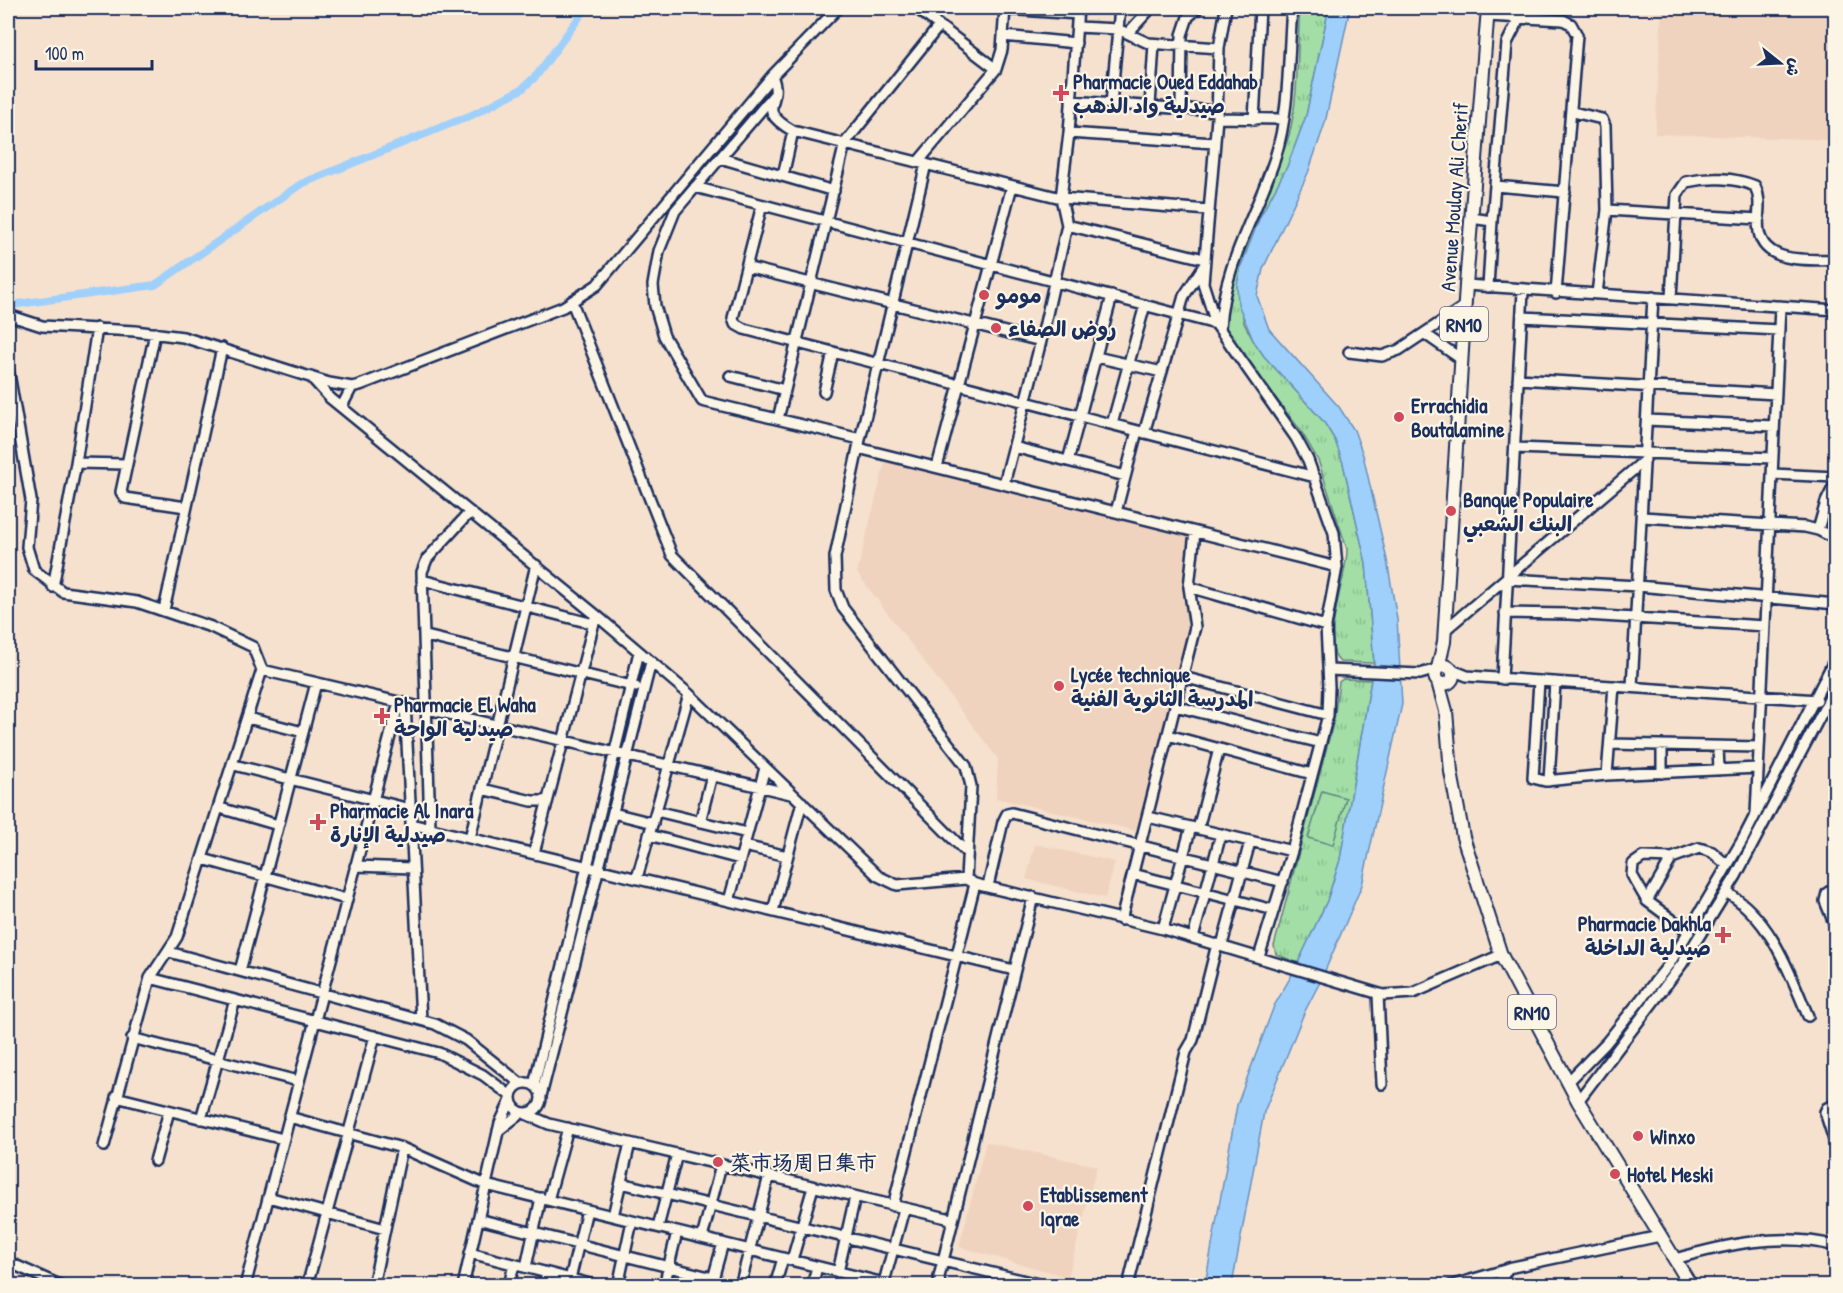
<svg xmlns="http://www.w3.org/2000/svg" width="1843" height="1293" viewBox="0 0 1843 1293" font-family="'Patrick Hand','Playpen Sans Arabic','LXGW WenKai TC',sans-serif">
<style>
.built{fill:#f0d3be}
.grass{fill:url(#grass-tufts);stroke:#5e8682;stroke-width:1.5}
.garden{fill:#a2dea5;stroke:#5e8682;stroke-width:1.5}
.water{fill:#9fd0fc;stroke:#6a90bd;stroke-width:1.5}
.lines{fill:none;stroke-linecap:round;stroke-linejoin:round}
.canal{stroke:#9fd0fc;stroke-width:8}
.minor-casing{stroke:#1b2f5e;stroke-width:14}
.major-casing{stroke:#1b2f5e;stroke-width:16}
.minor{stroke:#fcf5e5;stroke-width:9}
.major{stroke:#fcf5e5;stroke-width:12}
.poi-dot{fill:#d1495b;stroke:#fcf5e5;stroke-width:2}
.labels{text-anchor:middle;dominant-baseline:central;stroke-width:4.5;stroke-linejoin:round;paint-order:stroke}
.shield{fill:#fcf5e5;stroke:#5e6a86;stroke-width:1.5}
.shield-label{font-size:20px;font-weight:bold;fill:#1b2f5e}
.poi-label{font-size:21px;font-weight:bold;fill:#1b2f5e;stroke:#fcf5e5;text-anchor:start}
.street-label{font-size:21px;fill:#1b2f5e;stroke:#fcf5e5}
</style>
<defs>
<pattern id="grass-tufts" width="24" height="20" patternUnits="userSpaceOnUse" patternTransform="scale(1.5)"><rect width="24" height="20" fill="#a2dea5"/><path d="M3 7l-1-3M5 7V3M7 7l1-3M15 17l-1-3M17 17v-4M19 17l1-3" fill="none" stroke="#8bbf90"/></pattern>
</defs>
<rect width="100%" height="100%" fill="#f5e1ce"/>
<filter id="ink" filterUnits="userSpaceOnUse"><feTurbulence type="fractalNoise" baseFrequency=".0167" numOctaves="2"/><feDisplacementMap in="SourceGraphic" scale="12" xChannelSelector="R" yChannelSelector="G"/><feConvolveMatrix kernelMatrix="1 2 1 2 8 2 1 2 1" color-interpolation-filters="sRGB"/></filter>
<g filter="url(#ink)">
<!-- built -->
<path class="built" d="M1662 8H1835V140L1655 134Z
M888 450 1188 530 1184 604 1194 612 1137 831 996 798 998 759 857 573Z
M1035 844 1115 862 1105 898 1026 879Z
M986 1142 1097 1166 1068 1277 959 1247Z"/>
<!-- grass -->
<path class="grass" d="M1300 8H1329L1306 116 1287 167 1260 217 1241 266 1237 285 1244 323 1253 340 1264 356 1324 422 1335 440 1343 463 1366 563 1374 663 1340 662C1319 645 1348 575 1347 549L1318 460 1301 431 1227 335C1215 281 1274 189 1289 135 1299 99 1297 46 1300 8Z
M1343 679 1371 680 1340 860 1327 901 1298 963 1276 954 1274 946 1334 720 1339 682Z"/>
<!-- garden -->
<path class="garden" d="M1322 791 1346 798 1333 845 1308 838Z"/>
<!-- water -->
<path class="water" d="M1329 8H1350L1325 123 1308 173 1263 269 1257 296 1269 329 1339 407 1354 430 1363 455 1387 560 1397 619 1402 704 1362 885 1324 973 1298 963 1327 901 1340 860 1374 663 1366 563 1343 463 1335 440 1324 422 1264 356 1253 340 1238 304 1237 285 1241 266 1260 217 1287 167 1306 116Z
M1293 973 1320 982 1304 1013 1264 1112 1232 1285H1205L1237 1105 1274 1006Z"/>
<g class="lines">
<!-- canal -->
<path class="canal" d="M11 305 155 285 301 184 472 115 522 89 537 75 586 8"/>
<defs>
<path id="minor" d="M916 8 996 69
M1226 8 1219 48 1217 118 1203 283 1216 324 1296 438 1308 460 1334 533 1337 567 1326 626 1329 687 1328 715 1292 851 1259 957
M1005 9 1078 14
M1487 16 1563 20 1571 24 1577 35 1556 293
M1077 27 1118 29 1148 43 1219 48
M1128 33 1151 8
M1003 36 1076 43
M772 76C785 105 752 107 793 131L1061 198 1208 210
M773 96 675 211 659 251 653 285 655 306 664 336 702 401 860 439
M1071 101 1217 111
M1111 104 1120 8
M1150 106 1154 44
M1181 109 1182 35 1188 17 1198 8
M1573 112 1602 119 1605 126 1607 210 1597 294
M1217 118 1283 119
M1254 120 1260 8
M1069 133 1214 143
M720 158 834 191
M918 162 996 69 1002 50 1005 8
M926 164 858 448 835 557 836 590 843 608 966 766 971 786 966 879
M783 176 793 131
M1495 186 1565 192
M695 187 1216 324
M762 205 733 318 735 324 744 329 1315 477
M1607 210 1759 219
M1471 218 1492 221 1488 287
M1492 221 1507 43 1520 17
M1067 225 1204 259
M746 267 1041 341
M1466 285 1836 310
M1671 298 1677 195 1686 182C1708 177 1734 177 1755 186 1763 204 1756 214 1759 232 1765 265 1811 259 1836 260
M572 302 672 555 967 853
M8 315 42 326 135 331 183 337 329 383 352 387 360 385 563 307 597 285 772 76 838 8
M1522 317 1779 330
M97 328 76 463 126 464
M1220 328C1223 266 1256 216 1275 158 1290 111 1288 57 1292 8
M155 333 121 492 125 498 186 507
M1425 334 1461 359
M1349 352 1382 356 1399 350 1465 306
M1096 357 1162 372
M8 368 31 500 27 547 34 570 63 592 137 602 211 627 253 647 262 670 177 937 150 978 104 1146
M730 376 785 390
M311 377 330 398 596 615 689 694 878 876 897 885 966 879 975 884 1163 929 1383 995 1413 993 1501 955
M1518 379 1776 394
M824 392 833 352
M342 406 352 387
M778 419 845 143 939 26
M1647 420 1774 426
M1112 424 1145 305
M1144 433 1184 296 1203 267
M1014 447 1125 476
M858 448 1337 567
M1515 448 1773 458
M1068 461 1112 296
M937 467 1012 186
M1772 474 1836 477
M1004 484 1041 341 1067 225 1061 198 1069 133 1078 8
M1116 512 1137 431
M1642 517 1805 527 1818 530 1836 539
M1818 530 1826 502 1836 482
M1507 579 1638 586 1836 604
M422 580 594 624
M53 587 76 463
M1189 587 1326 626
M164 610 222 348
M1505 613 1569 614 1765 626
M1445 630 1645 460
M426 636 636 687
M262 670 791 794
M1329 670 1420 674 1437 669
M1452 670 1467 676 1817 700
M1183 677 1328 715
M1502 679 1523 291
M1539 681 1533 778 1545 781 1607 775
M1614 686 1607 775 1758 768
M1632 687 1653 297
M405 703 421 1020
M1175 706 1321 743
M248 718 303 732
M1168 735 1312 774
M1610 744 1759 747
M1718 747 1719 770
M234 765 410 809
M1662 773V746
M1549 781 1555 682
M482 789 532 801H547
M220 808 278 825
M656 811 747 833
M613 813 653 823
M1756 814 1780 307
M1148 817 1292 851
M700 822 712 775
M411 824 1014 970
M430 828 422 572 427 559 470 512
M1198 829 1219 749
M649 835 740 859
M470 838 536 565
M744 846 787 856
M534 853 596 615
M203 859 346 899
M355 866 413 868
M1133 874 1274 910
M637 878 689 694
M988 886 1003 822 1007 814 1012 813 1283 882
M1836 887 1827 893 1825 901 1836 928
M1726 892C1771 918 1789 971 1808 1016
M729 901 765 768
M1647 901 1632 875 1633 864 1643 857 1672 858
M773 911 802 802
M1121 920 1195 627 1189 587 1195 532
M1163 929 1191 827
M1689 932 1647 901 1672 858 1699 848 1712 852 1728 866
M1193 938 1221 834
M1222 945 1250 842
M169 952 435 1024 466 1040 521 1084
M240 971 316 683
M150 978 439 1053 483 1075 511 1096
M1378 994 1382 1084
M132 1038 298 1081
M1568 1082 1606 1043 1670 963 1743 839 1836 657
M511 1098a15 15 0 1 1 30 0a15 15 0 1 1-30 0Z
M534 1085 639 652
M541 1096 651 662
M116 1097 283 1139
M1578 1101 1682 964 1736 876 1836 686
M1836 1105 1827 1108 1825 1112 1836 1146
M526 1114 549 1124 951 1219
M289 1117 402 1148 373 1286
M201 1119 235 1000
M498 1131 521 1113
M402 1148 486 1185 884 1283
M155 1161 169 1111
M621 1183 1046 1286
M268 1197 385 1229
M548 1200 568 1128
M893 1206 975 884
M613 1216 630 1143
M478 1219 713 1278
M658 1227 677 1154
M702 1238 721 1165
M470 1253 598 1286
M1675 1259C1727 1244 1782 1232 1836 1246
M792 1260 813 1187
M8 1262 62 1286
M526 1267 541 1198
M838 1272 855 1197
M570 1279 587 1210
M245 1286 399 702
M307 1286 375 1036
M463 1286 500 1123 511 1100
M509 1286 514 1264
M544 1286 547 1273
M618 1286 632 1221
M664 1286 677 1232
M711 1286 723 1243
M740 1286 769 1176
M775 1286 783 1258
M812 1286 817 1267
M883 1286 904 1209
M940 1286 939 1277 1033 897
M1128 1286 1186 1052 1193 1040 1217 944
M1450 1286 1505 1270
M1497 1286 1508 1268 1660 1236"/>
<path id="major" d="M1435 675a9 9 0 1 1 18 0a9 9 0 1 1-18 0Z
M1438 668 1444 642 1466 285 1488 8
M1438 682 1446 711 1451 772 1463 837 1501 955 1578 1101 1691 1286"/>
</defs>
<!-- minor casing -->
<use href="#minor" class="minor-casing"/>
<!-- major casing -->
<use href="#major" class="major-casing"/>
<!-- minor -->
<use href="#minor" class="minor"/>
<!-- major -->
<use href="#major" class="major"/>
</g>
</g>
<!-- markers -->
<g class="poi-dot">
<path d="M1058 84h6v6h6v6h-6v6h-6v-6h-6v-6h6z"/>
<circle cx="984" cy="295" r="6"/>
<circle cx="996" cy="328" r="6"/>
<circle cx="1399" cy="417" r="6"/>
<circle cx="1451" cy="511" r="6"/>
<circle cx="1059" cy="686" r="6"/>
<path d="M379 707h6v6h6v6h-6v6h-6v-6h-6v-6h6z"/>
<path d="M315 813h6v6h6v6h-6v6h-6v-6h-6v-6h6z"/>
<path d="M1720 926h6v6h6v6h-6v6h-6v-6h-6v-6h6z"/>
<circle cx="1638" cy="1136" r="6"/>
<circle cx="718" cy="1162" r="6"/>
<circle cx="1615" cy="1174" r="6"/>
<circle cx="1028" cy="1206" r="6"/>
</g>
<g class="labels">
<!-- shield labels -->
<g class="shield">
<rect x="1440" y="307" width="48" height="34" rx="4.5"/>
<rect x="1508" y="995" width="48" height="34" rx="4.5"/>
</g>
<g class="shield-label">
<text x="1464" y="324">RN10</text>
<text x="1532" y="1012">RN10</text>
</g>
<!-- poi labels -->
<g class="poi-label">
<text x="1073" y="81">Pharmacie Oued Eddahab<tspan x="1073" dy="24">صيدلية واد الذهب</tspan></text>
<text x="996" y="295">مومو</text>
<text x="1008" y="328">روض الصفاء</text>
<text x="1411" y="405">Errachidia<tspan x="1411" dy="24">Boutalamine</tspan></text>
<text x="1463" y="499">Banque Populaire<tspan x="1463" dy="24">البنك الشعبي</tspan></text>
<text x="1071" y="674">Lycée technique<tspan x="1071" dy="24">المدرسة الثانوية الفنية</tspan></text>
<text x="394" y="704">Pharmacie El Waha<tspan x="394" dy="24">صيدلية الواحة</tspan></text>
<text x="330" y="810">Pharmacie Al Inara<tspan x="330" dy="24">صيدلية الإنارة</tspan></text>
<text x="1711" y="923" text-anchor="end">Pharmacie Dakhla<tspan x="1711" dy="24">صيدلية الداخلة</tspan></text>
<text x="1650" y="1136">Winxo</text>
<text x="730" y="1162">菜市场周日集市</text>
<text x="1627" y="1174">Hotel Meski</text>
<text x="1040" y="1194">Etablissement<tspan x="1040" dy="24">Iqrae</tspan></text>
</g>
<!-- street labels -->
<g class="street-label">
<text transform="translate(1454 197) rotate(-86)">Avenue Moulay Ali Cherif</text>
</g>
</g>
<!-- margin -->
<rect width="1843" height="1293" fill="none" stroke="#fcf5e5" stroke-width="30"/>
<rect x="15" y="15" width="1813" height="1263" fill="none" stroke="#1b2f5e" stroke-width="2" filter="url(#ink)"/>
<!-- north arrow -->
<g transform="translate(1780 63) rotate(108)" stroke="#fcf5e5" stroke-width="4.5" paint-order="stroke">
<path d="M0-4.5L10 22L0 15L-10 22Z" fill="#1b2f5e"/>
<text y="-9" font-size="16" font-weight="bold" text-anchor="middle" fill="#1b2f5e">ش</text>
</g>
<!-- scale -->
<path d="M36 60v9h116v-9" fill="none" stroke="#1b2f5e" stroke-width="3"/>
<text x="45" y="60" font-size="18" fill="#1b2f5e" stroke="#fcf5e5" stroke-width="4.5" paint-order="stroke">100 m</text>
</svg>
